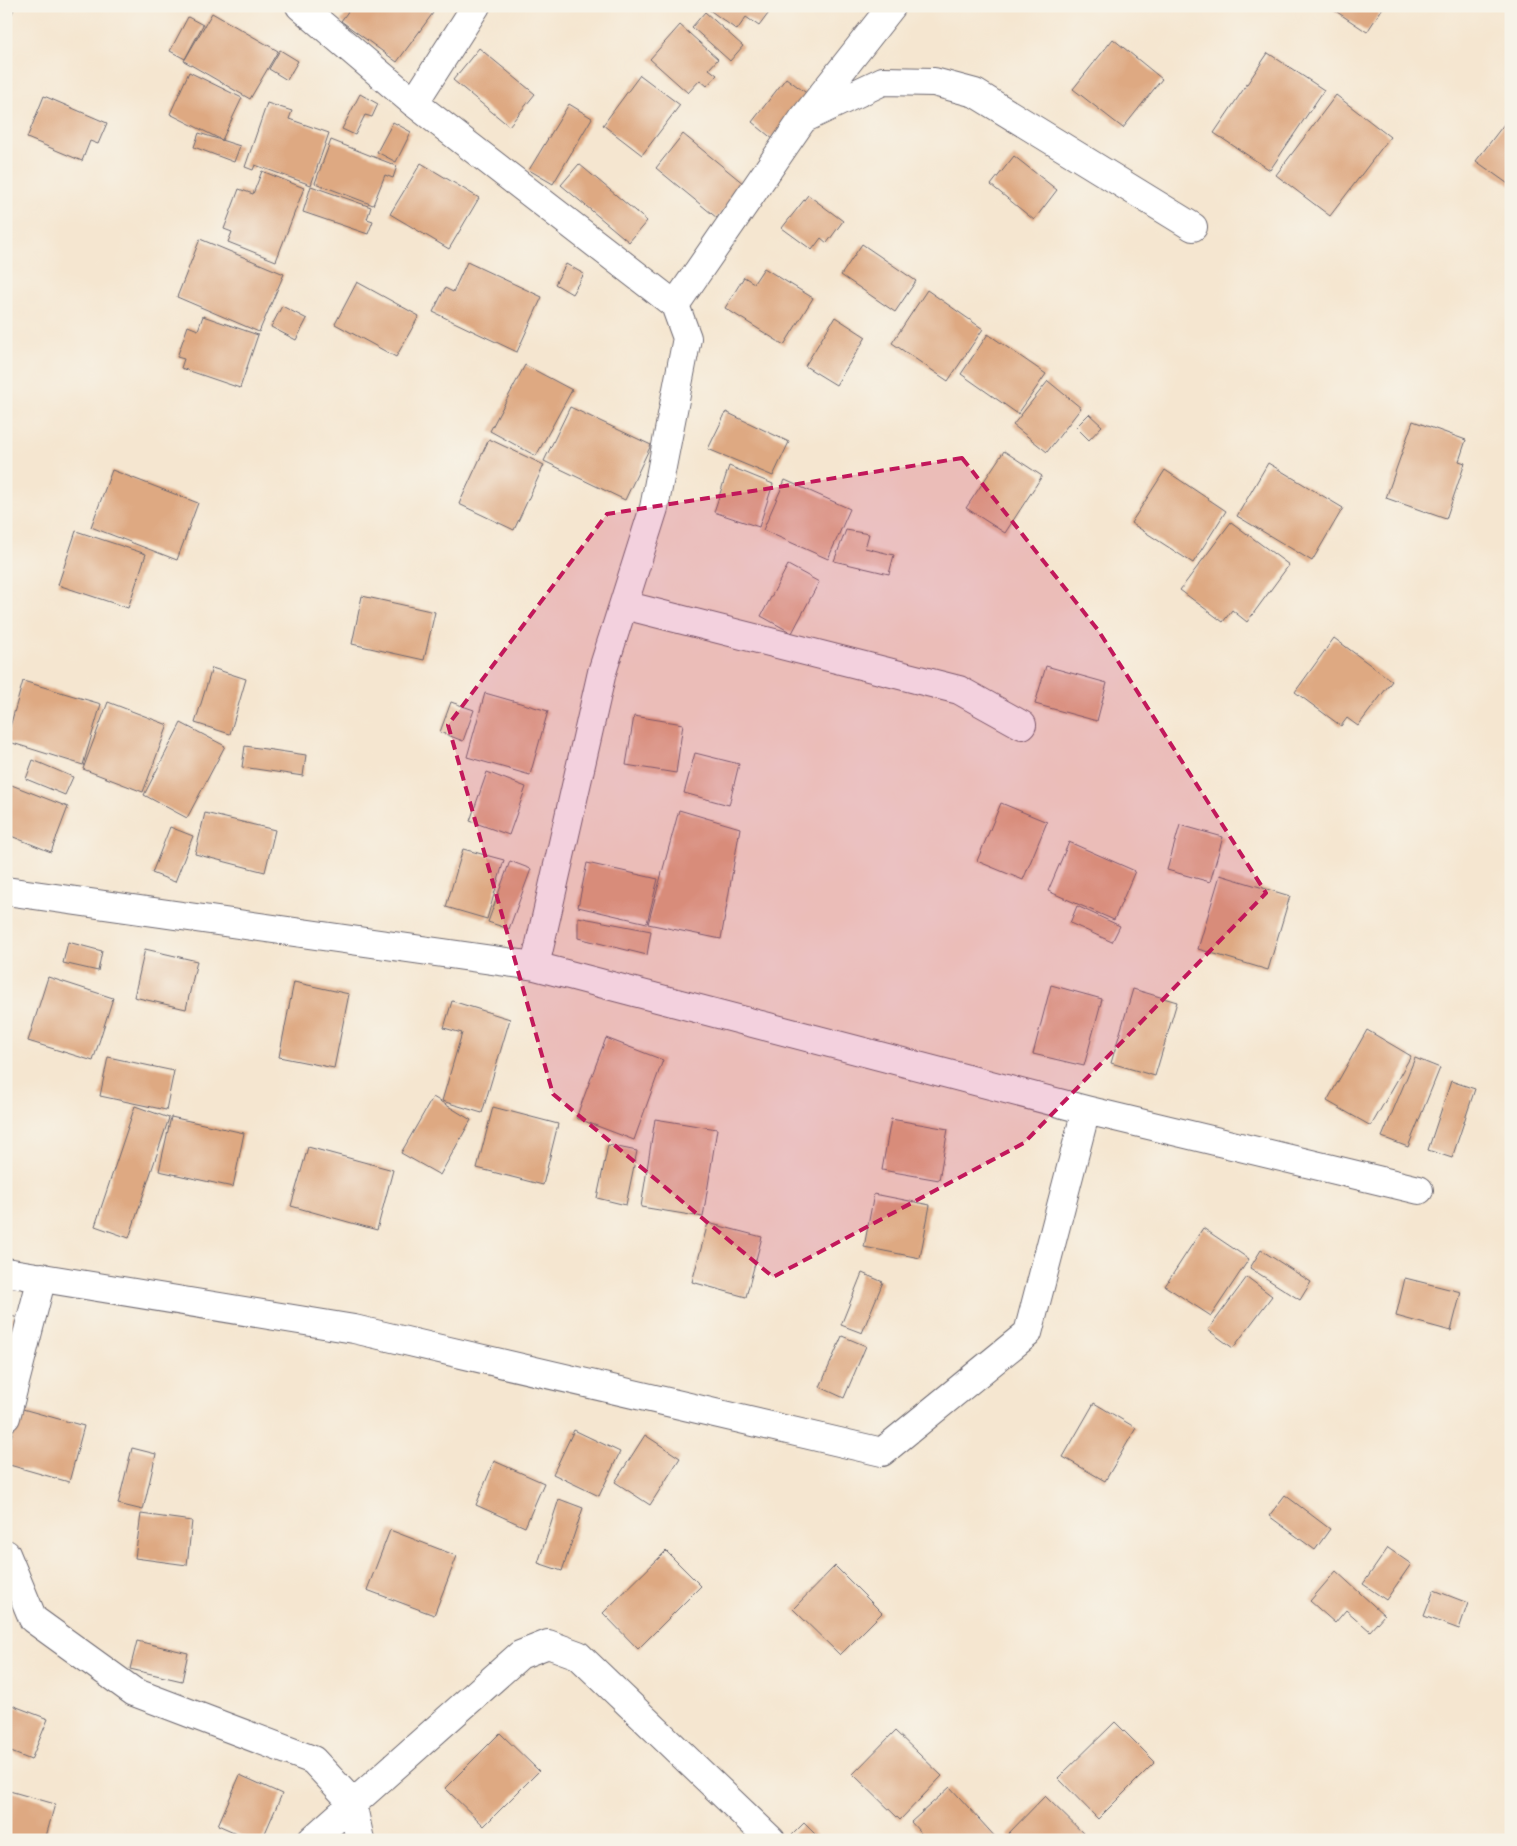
<svg xmlns="http://www.w3.org/2000/svg" width="1517" height="1846" viewBox="0 0 1517 1846" font-family="'IM FELL Double Pica',serif">
<style>
.building{fill:#dea982}
.lines{fill:none;stroke-linecap:round;stroke-linejoin:round}
.minor-casing{stroke:#6c676f;stroke-width:30}
.minor{stroke:#fff;stroke-width:28}
.marked{fill:#c2185b;fill-opacity:0.2;stroke:#c2185b;stroke-width:4;stroke-dasharray:10 6;stroke-linejoin:round}
</style>
<rect width="100%" height="100%" fill="#f7f3e8"/>
<filter id="ink" filterUnits="userSpaceOnUse"><feTurbulence type="fractalNoise" baseFrequency=".02" numOctaves="2"/><feDisplacementMap in="SourceGraphic" scale="10" xChannelSelector="R" yChannelSelector="G"/><feConvolveMatrix kernelMatrix="1 2 1 2 8 2 1 2 1" color-interpolation-filters="sRGB"/></filter>
<filter id="wash" filterUnits="userSpaceOnUse"><feTurbulence type="fractalNoise" baseFrequency=".0096" numOctaves="4" result="noise"/><feDisplacementMap in="SourceGraphic" scale="20" xChannelSelector="R" yChannelSelector="G"/><feGaussianBlur stdDeviation="1.12" result="paint"/><feColorMatrix in="noise" values="0 0 0 0 0 0 0 0 0 0 0 0 0 0 0 0 0 1.4 0 .05"/><feComposite in="paint" operator="in"/></filter>
<g filter="url(#wash)">
<rect width="100%" height="100%" fill="#f5e6d0"/>
<g id="blocks">
<!-- building -->
<path class="building" d="M6 6H15L6 28Z
M352 6H424L433 13 397 62 341 21Z
M704 6H774L759 26 746 17 737 30Z
M1328 6H1384L1367 32Z
M705 12 743 46 730 61 692 27Z
M212 13 278 51 250 99 184 61Z
M188 17 203 25 185 59 170 51Z
M680 25 718 59 709 69 717 75 707 86 700 80 688 93 650 59Z
M1113 39 1162 79 1123 128 1073 89Z
M479 48 535 94 509 126 453 80Z
M280 50 298 61 287 80 269 69Z
M1268 53 1324 90 1270 170 1214 133Z
M189 72 242 98 222 140 170 114Z
M640 75 680 105 642 155 603 125Z
M786 78 809 95 774 140 752 122Z
M360 94 378 104 372 117 365 115 355 135 342 129Z
M1336 95 1390 137 1330 216 1276 175Z
M44 96 107 123 98 144 90 141 82 161 27 138Z
M267 103 292 111 289 119 329 133 311 185 255 165 253 170 245 167Z
M569 104 592 118 553 184 529 170Z
M1511 115V186L1476 161Z
M393 122 411 132 396 162 377 152Z
M199 133 240 146 234 162 194 147Z
M683 134 744 184 717 218 656 168Z
M331 140 397 166 393 178 385 175 373 205 315 183Z
M1014 156 1057 190 1034 220 991 185Z
M421 163 479 198 449 249 390 214Z
M579 164 647 221 629 242 561 185Z
M262 171 304 188 276 261 228 242 232 232 224 229 239 189 253 194Z
M311 186 371 207 367 219 373 221 368 234 303 212Z
M808 195 843 221 827 243 821 238 812 250 782 228Z
M200 239 284 274 259 332 177 297Z
M862 244 916 281 895 312 841 275Z
M467 262 542 297 517 352 433 312 445 288 453 292Z
M566 264 584 274 572 294 555 284Z
M764 268 813 298 784 345 725 308 744 277 754 283Z
M357 282 419 316 396 357 335 324Z
M927 290 983 329 948 381 892 343Z
M282 306 307 319 296 340 271 327Z
M203 316 258 335 240 388 181 368 184 359 177 357 188 326 198 330Z
M835 317 866 337 836 385 805 366Z
M988 334 1046 374 1018 414 961 374Z
M525 365 572 390 536 456 490 431Z
M1048 381 1081 408 1047 452 1013 425Z
M570 407 651 445 625 500 544 461Z
M726 412 789 442 773 476 708 449Z
M1089 414 1102 426 1089 440 1076 427Z
M1413 421 1466 440 1459 461 1465 463 1446 519 1386 498Z
M489 439 544 465 514 530 459 504Z
M1004 451 1042 476 1005 533 966 508Z
M1268 463 1343 508 1312 561 1237 516Z
M729 466 773 484 759 527 714 512Z
M112 470 198 503 177 560 91 527Z
M1165 470 1226 511 1193 563 1131 523Z
M785 480 850 509 828 559 763 530Z
M1231 522 1289 565 1247 622 1232 610 1223 622 1180 590Z
M846 530 869 534 865 548 894 555 889 574 834 561Z
M76 531 146 554 128 608 58 585Z
M788 565 819 582 792 633 761 616Z
M362 596 435 612 424 660 352 644Z
M1334 638 1392 681 1358 726 1347 718 1341 726 1295 692Z
M1046 666 1107 683 1097 721 1035 704Z
M212 668 246 679 230 734 195 723Z
M23 681 101 704 83 765 6 741Z
M485 693 548 711 530 775 467 757Z
M108 702 168 725 143 792 83 769Z
M451 702 474 710 463 741 440 732Z
M634 716 683 724 676 773 626 765Z
M181 723 225 746 187 818 144 795Z
M245 746 306 755 303 776 242 767Z
M695 753 739 764 729 805 684 793Z
M33 760 73 777 65 795 26 779Z
M487 772 526 787 509 835 470 821Z
M9 784 68 807 51 852 6 834V792Z
M1001 803 1047 822 1023 880 977 861Z
M679 810 740 828 721 939 648 924Z
M205 813 275 830 265 872 195 854Z
M1180 825 1223 837 1210 882 1167 870Z
M170 827 193 836 175 882 152 873Z
M1069 842 1135 871 1114 920 1048 891Z
M463 849 504 860 487 919 446 907Z
M510 861 531 869 509 929 488 922Z
M587 863 658 879 647 923 578 907Z
M1220 875 1290 896 1268 970 1198 949Z
M1077 906 1120 926 1112 942 1070 923Z
M578 917 651 931 647 955 578 938Z
M68 942 102 951 98 971 63 963Z
M145 949 197 961 186 1009 134 997Z
M48 977 113 998 93 1061 28 1041Z
M294 982 349 994 334 1068 279 1057Z
M1051 985 1102 999 1084 1066 1033 1054Z
M1133 989 1177 1002 1155 1076 1111 1063Z
M452 1001 510 1019 482 1113 442 1101 462 1033 444 1028Z
M1367 1030 1411 1056 1371 1126 1327 1101Z
M606 1038 663 1060 634 1140 576 1118Z
M108 1057 174 1071 166 1110 100 1096Z
M1415 1058 1440 1068 1408 1147 1382 1137Z
M1451 1081 1475 1089 1452 1158 1428 1150Z
M433 1097 471 1120 440 1175 401 1153Z
M135 1106 169 1118 129 1238 95 1226Z
M493 1107 558 1124 543 1185 477 1168Z
M171 1117 244 1133 233 1187 159 1171Z
M655 1119 717 1129 703 1217 641 1207Z
M891 1119 948 1129 939 1180 882 1170Z
M608 1145 637 1151 626 1205 597 1198Z
M308 1147 393 1170 377 1230 291 1206Z
M874 1194 930 1205 920 1258 864 1247Z
M708 1223 762 1237 746 1297 692 1282Z
M1203 1228 1249 1259 1211 1316 1165 1286Z
M1261 1250 1311 1282 1300 1300 1250 1268Z
M862 1273 883 1282 862 1333 841 1325Z
M1247 1277 1272 1296 1233 1348 1208 1330Z
M1405 1278 1461 1292 1451 1331 1396 1316Z
M6 1315 23 1319 6 1381Z
M842 1336 866 1346 844 1398 820 1387Z
M1094 1403 1136 1428 1105 1481 1063 1457Z
M19 1408 84 1426 69 1482 6 1464V1455Z
M574 1430 620 1452 599 1496 553 1474Z
M645 1435 680 1458 650 1505 615 1482Z
M132 1448 156 1454 143 1510 118 1504Z
M494 1461 544 1483 525 1527 476 1505Z
M1285 1495 1330 1529 1315 1550 1269 1516Z
M559 1499 583 1508 562 1571 538 1563Z
M141 1514 192 1521 187 1565 135 1558Z
M390 1530 457 1556 434 1615 367 1590Z
M1388 1548 1411 1564 1386 1600 1363 1584Z
M666 1551 701 1586 638 1649 603 1613Z
M835 1566 882 1613 840 1655 793 1609Z
M1336 1571 1384 1615 1370 1631 1346 1610 1335 1623 1310 1601Z
M1434 1590 1468 1603 1459 1629 1424 1616Z
M137 1641 188 1653 182 1681 130 1669Z
M9 1704 48 1719 31 1760 6 1750V1711Z
M1115 1722 1155 1762 1098 1819 1058 1778Z
M895 1731 942 1776 900 1820 853 1774Z
M500 1733 539 1771 484 1826 445 1788Z
M240 1775 282 1794 262 1840H252L218 1825Z
M950 1787 998 1840H927L911 1822Z
M6 1790 55 1804 45 1840H6Z
M1045 1796 1090 1840H1012L1007 1835Z
M804 1823 821 1840H787Z"/>
</g>
</g>
<g filter="url(#ink)">
<use href="#blocks" fill-opacity="0" stroke="#6c676f" stroke-width="1"/>
<g class="lines">
<defs>
<path id="minor" d="M300 6 414 103 675 305 687 338 654 508 602 672 535 966
M414 103 476 6
M803 119 883 81 934 82 975 93 1193 227
M675 305 803 119 892 6
M624 605 959 690 1022 725
M6 891 535 966 1086 1110 1419 1190
M6 1272 354 1329 882 1452 1028 1333 1086 1110
M6 1417 42 1277
M6 1554 33 1619 134 1692 313 1760 352 1802 360 1840
M312 1840 520 1655 548 1644 578 1655 771 1840"/>
</defs>
<!-- minor casing -->
<use href="#minor" class="minor-casing"/>
<!-- minor -->
<use href="#minor" class="minor"/>
</g>
</g>
<!-- marked area -->
<path class="marked" d="M962 458 1098 630 1266 893 1024 1143 773 1277 553 1094 448 725 607 514Z"/>
<!-- margin -->
<rect width="1517" height="1846" fill="none" stroke="#f7f3e8" stroke-width="25"/>
</svg>
